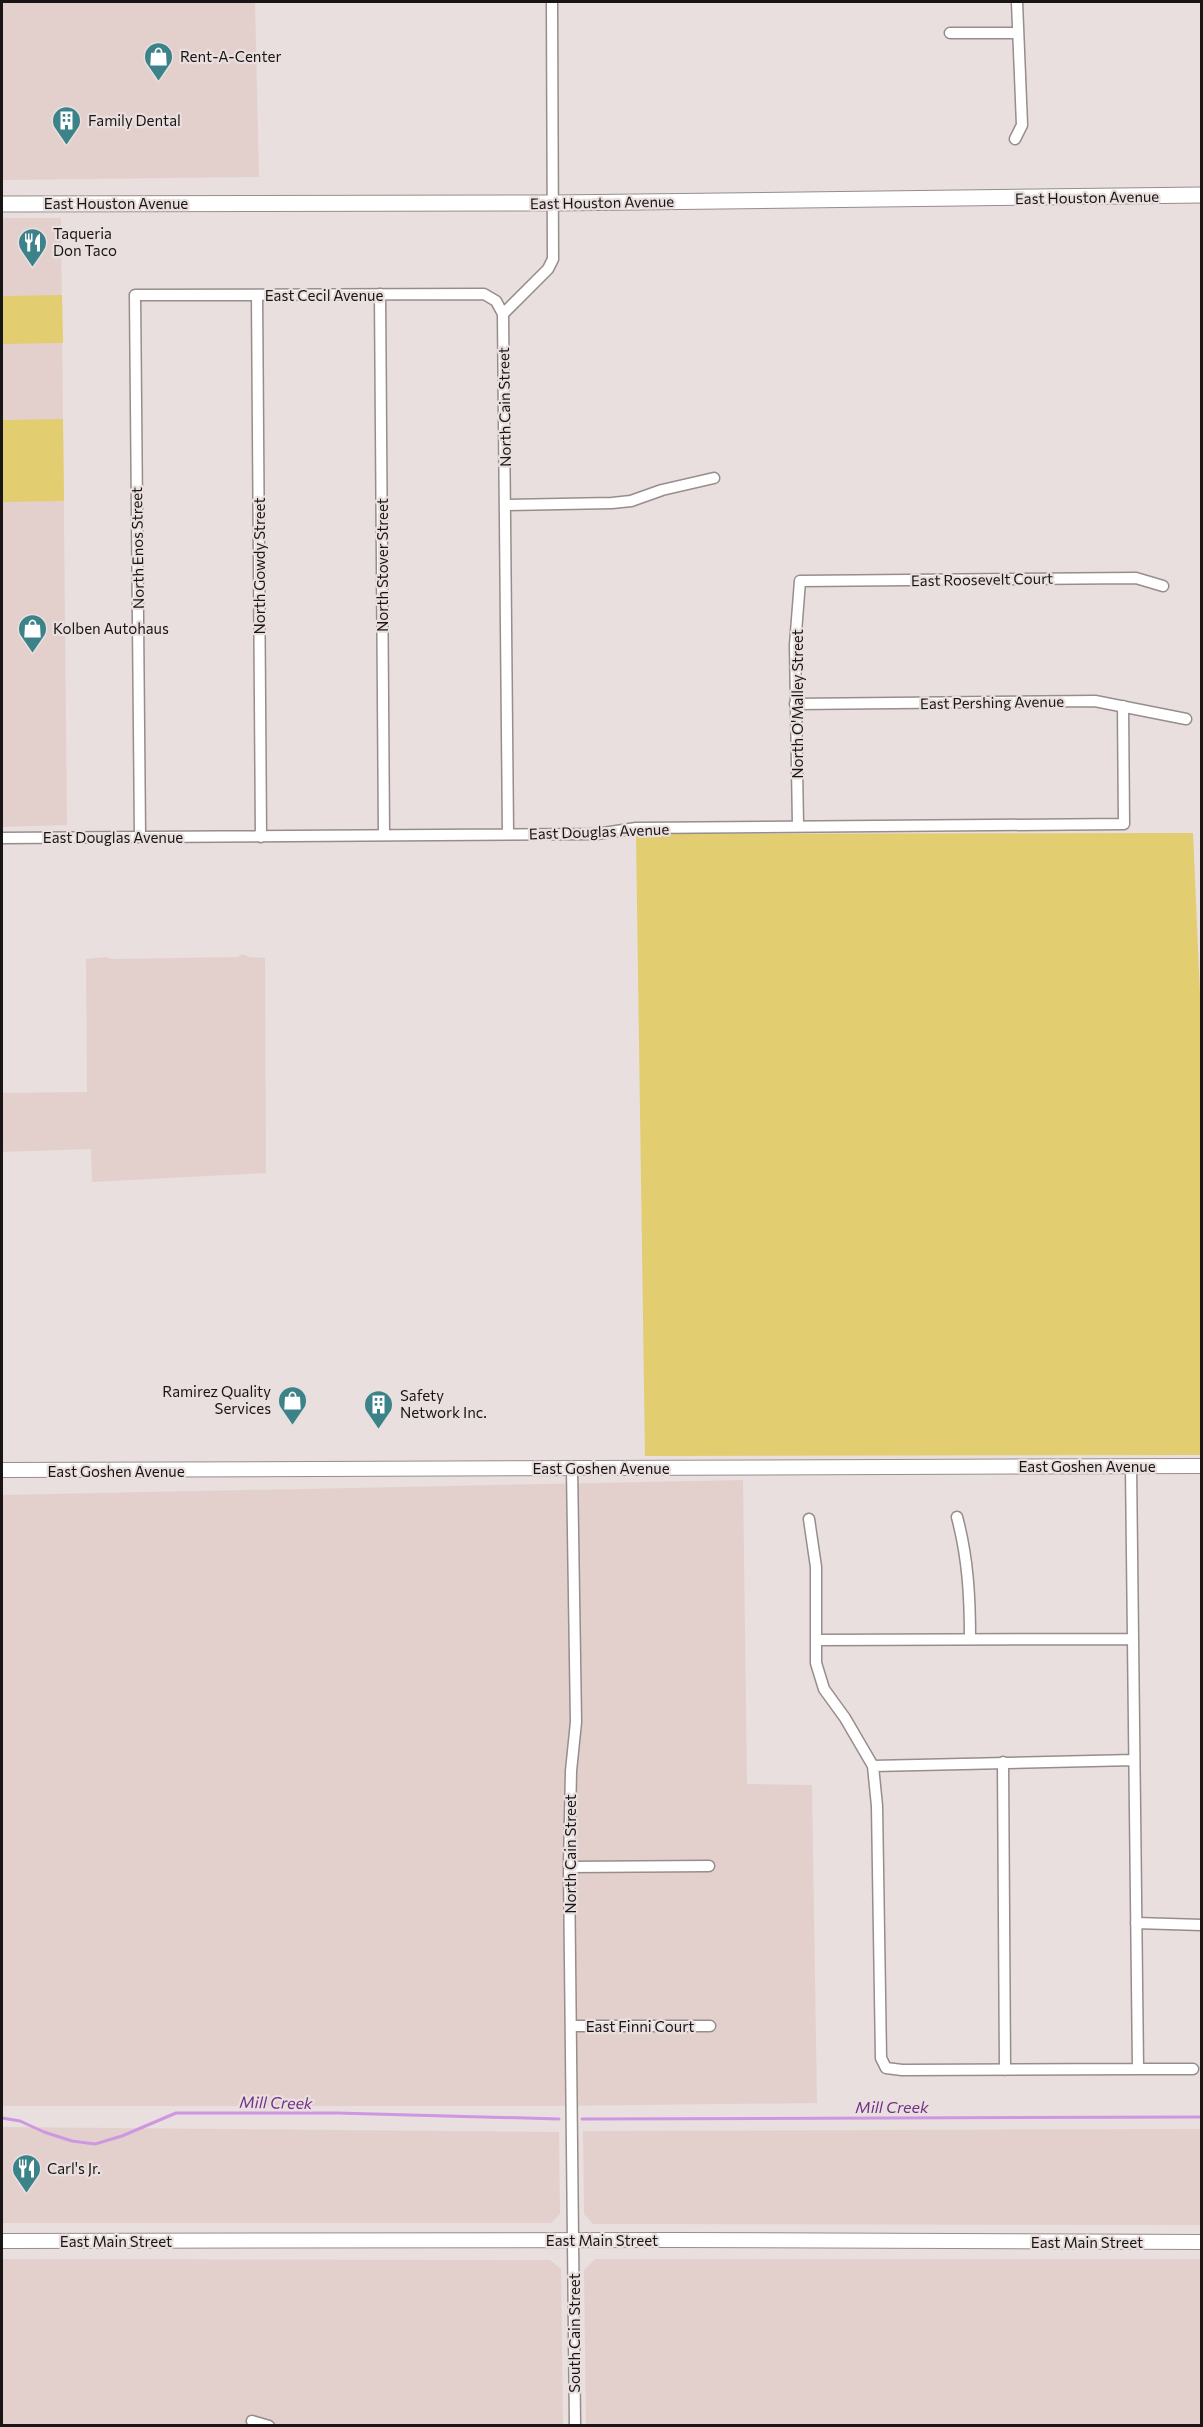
<svg xmlns="http://www.w3.org/2000/svg" width="1203" height="2427" viewBox="0 0 1203 2427" font-family="Commissioner,sans-serif">
<style>
.built{fill:#e3d0cd}
.green{fill:#e2cd70}
.lines{fill:none;stroke-linecap:round;stroke-linejoin:round}
.stream{stroke:#ce97e2;stroke-width:3}
.minor-casing{stroke:#968d8c;stroke-width:13}
.tertiary-casing{stroke:#968d8c;stroke-width:16}
.secondary-casing{stroke:#968d8c;stroke-width:17}
.minor{stroke:#fff;stroke-width:10}
.tertiary{stroke:#fff;stroke-width:14}
.secondary{stroke:#fff;stroke-width:15}
.labels{text-anchor:middle;dominant-baseline:central;stroke-width:4.5;stroke-linejoin:round;paint-order:stroke}
.poi-label{font-size:15px;fill:#191515;stroke:#e9dfde;text-anchor:start}
.street-label{font-size:15px;fill:#191515;stroke:#e9dfde}
.water-label{font-size:16px;font-style:italic;fill:#723088;stroke:#e9dfde}
</style>
<rect width="100%" height="100%" fill="#e9dfde"/>
<!-- built -->
<path class="built" d="M2 2H255L259 177 2 180Z
M2 218H61L67 825 2 827Z
M242 954 249 957 265 958 266 1173 92 1182 91 1149 2 1152V1093L87 1092 86 959 106 957 112 959 238 957Z
M743 1480 747 1784 812 1785 817 2103 557 2106H2V1495Z
M2 2127 559 2132 560 2214 551 2223H2Z
M1201 2129V2225L593 2224 584 2214 583 2131Z
M2 2259 550 2260 561 2269 563 2425H2Z
M595 2259H1201V2425H586L584 2270Z"/>
<!-- green -->
<path class="green" d="M62 295 63 343 2 344V296Z
M63 419 64 501 2 502V420Z
M1193 833 1202 1040 1201 1455 645 1456 636 834Z"/>
<g class="lines">
<!-- stream -->
<path class="stream" d="M2 2118 20 2121 44 2132 72 2141 95 2144 122 2136 176 2113H337L559 2119
M582 2119 1202 2117"/>
<defs>
<path id="minor" d="M950 33H1017
M1015 139 1022 125 1017 2
M380 294 384 835
M257 295 261 837
M505 505 612 503 631 501 662 490 714 478
M795 704 1095 701 1186 719
M798 826 795 645 800 581 1136 578 1163 586
M508 834 503 314 548 269 553 259 552 2
M140 837 135 295 484 294 496 301 503 314
M2 838 597 834 636 828 1124 824 1123 706
M1131 1466 1138 2069H1193
M572 1468 576 1722 571 1771 569 1867 575 2426
M957 1517C968 1558 970 1597 970 1639
M809 1519 816 1567V1663L824 1689 845 1718 873 1766 1134 1760
M817 1640 1133 1639
M1003 1762 1005 2070
M873 1766 877 1806 881 2058 886 2068 902 2070 1138 2069
M569 1867 709 1866
M1136 1923 1202 1925
M571 2026H710
M252 2421 269 2426"/>
<path id="tertiary" d="M2 1470 1202 1466
M2 2241 671 2240 1202 2242"/>
<path id="secondary" d="M2 204 554 203 1202 195"/>
</defs>
<!-- minor casing -->
<use href="#minor" class="minor-casing"/>
<!-- tertiary casing -->
<use href="#tertiary" class="tertiary-casing"/>
<!-- secondary casing -->
<use href="#secondary" class="secondary-casing"/>
<!-- minor -->
<use href="#minor" class="minor"/>
<!-- tertiary -->
<use href="#tertiary" class="tertiary"/>
<!-- secondary -->
<use href="#secondary" class="secondary"/>
</g>
<!-- icons -->
<defs>
<symbol id="shop-pin" viewBox="-11 -11 22 30"><path d="M0 17L-7.5 6A9.5 9.5 0 1 1 7.5 6Z" fill="#3b8388" stroke="#e9dfde"/><path d="M-5-2.5h2.3a2.7 3.5 0 0 1 5.4 0H5L5.5 6h-11ZM-1.5-2.5h3a1.5 2.3 0 0 0-3 0Z" fill="#fff"/></symbol>
<symbol id="building-pin" viewBox="-11 -11 22 30"><path d="M0 17L-7.5 6A9.5 9.5 0 1 1 7.5 6Z" fill="#3b8388" stroke="#e9dfde"/><path d="M-4-6H4V6H1V3H-1V6H-4ZM-2.5-4.3h1.7v1.8h-1.7ZM.8-4.3h1.7v1.8H.8ZM-2.5-1h1.7V.8h-1.7ZM.8-1h1.7V.8H.8Z" fill="#fff"/></symbol>
<symbol id="restaurant-pin" viewBox="-11 -11 22 30"><path d="M0 17L-7.5 6A9.5 9.5 0 1 1 7.5 6Z" fill="#3b8388" stroke="#e9dfde"/><path d="M-5-6h1v4h1v-4h1v4h1v-4h1v5L-1.5 .5V6h-2V.5L-5-1ZM5-6V6H3V1.5H1.5Q1.5-4 5-6Z" fill="#fff"/></symbol>
</defs>
<g fill-rule="evenodd">
<use href="#shop-pin" x="142" y="40" width="33" height="45"/>
<use href="#building-pin" x="50" y="104" width="33" height="45"/>
<use href="#restaurant-pin" x="16" y="226" width="33" height="45"/>
<use href="#shop-pin" x="16" y="612" width="33" height="45"/>
<use href="#shop-pin" x="276" y="1384" width="33" height="45"/>
<use href="#building-pin" x="362" y="1388" width="33" height="45"/>
<use href="#restaurant-pin" x="10" y="2152" width="33" height="45"/>
</g>
<g class="labels">
<!-- poi labels -->
<g class="poi-label">
<text x="180" y="56">Rent-A-Center</text>
<text x="88" y="120">Family Dental</text>
<text x="53" y="233">Taqueria<tspan x="53" dy="17">Don Taco</tspan></text>
<text x="53" y="628">Kolben Autohaus</text>
<text x="271" y="1391" text-anchor="end">Ramirez Quality<tspan x="271" dy="17">Services</tspan></text>
<text x="400" y="1395">Safety<tspan x="400" dy="17">Network Inc.</tspan></text>
<text x="47" y="2168">Carl's Jr.</text>
</g>
<!-- street labels -->
<g class="street-label">
<text transform="translate(1087 197) rotate(-1)">East Houston Avenue</text>
<text transform="translate(602 202) rotate(-1)">East Houston Avenue</text>
<text x="116" y="203">East Houston Avenue</text>
<text x="324" y="295">East Cecil Avenue</text>
<text transform="translate(504 407) rotate(-91)">North Cain Street</text>
<text transform="translate(137 548) rotate(-91)">North Enos Street</text>
<text transform="translate(382 565) rotate(-90)">North Stover Street</text>
<text transform="translate(259 566) rotate(-90)">North Gowdy Street</text>
<text transform="translate(982 579) rotate(-1)">East Roosevelt Court</text>
<text transform="translate(992 702) rotate(-1)">East Pershing Avenue</text>
<text transform="translate(797 704) rotate(-90)">North O'Malley Street</text>
<text transform="translate(599 831) rotate(-2)">East Douglas Avenue</text>
<text x="113" y="837">East Douglas Avenue</text>
<text x="1087" y="1466">East Goshen Avenue</text>
<text x="601" y="1468">East Goshen Avenue</text>
<text x="116" y="1471">East Goshen Avenue</text>
<text transform="translate(570 1854) rotate(-90)">North Cain Street</text>
<text x="640" y="2026">East Finni Court</text>
<text x="602" y="2240">East Main Street</text>
<text x="116" y="2241">East Main Street</text>
<text x="1087" y="2242">East Main Street</text>
<text transform="translate(574 2333) rotate(-90)">South Cain Street</text>
</g>
<!-- water labels -->
<g class="water-label">
<text transform="translate(276 2102) rotate(1)">Mill Creek</text>
<text x="892" y="2106">Mill Creek</text>
</g>
</g>
<!-- border -->
<rect width="1203" height="2427" fill="none" stroke="#191515" stroke-width="6"/>
</svg>
